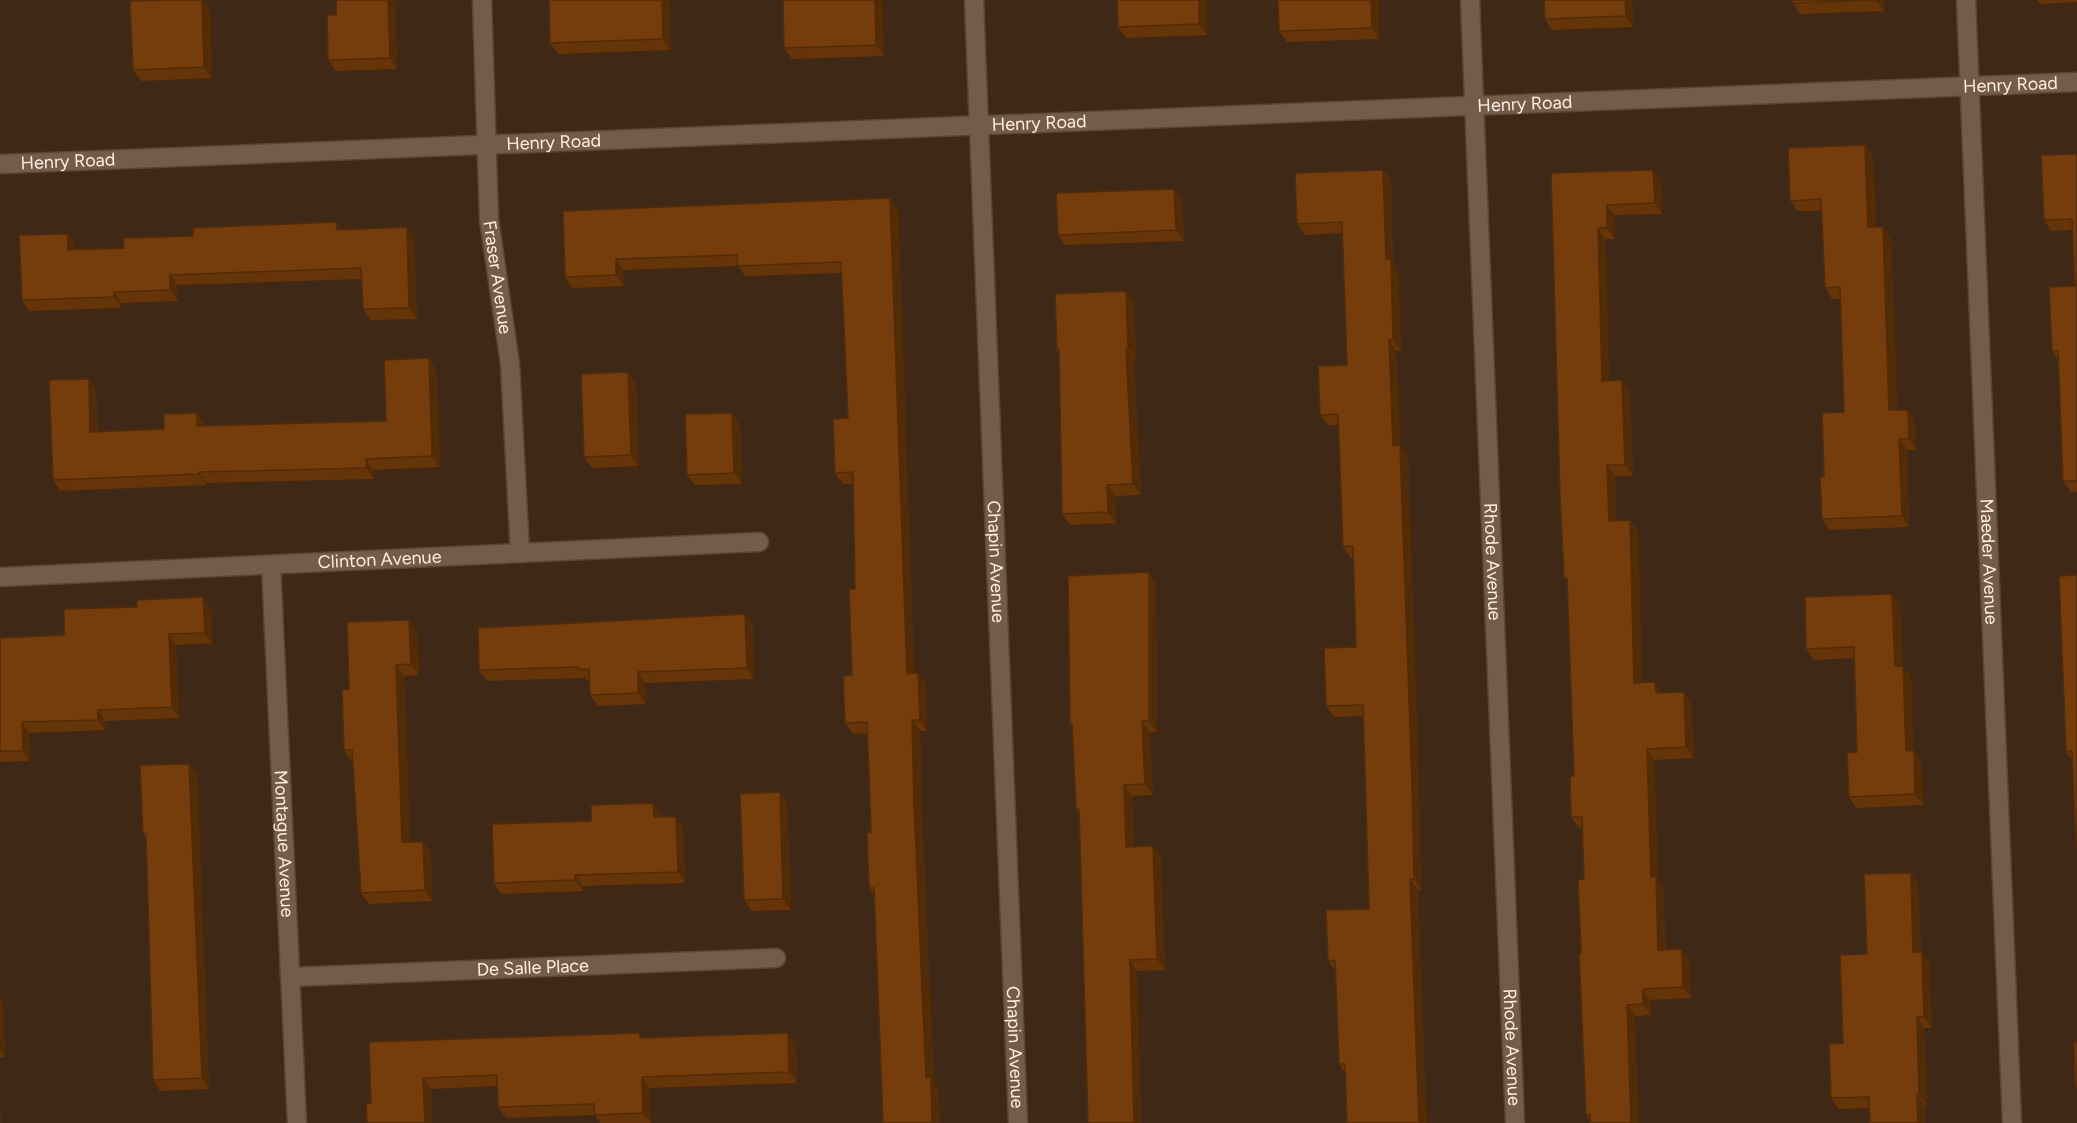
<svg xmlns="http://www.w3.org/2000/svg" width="2077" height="1123" viewBox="0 0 2077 1123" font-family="Figtree,sans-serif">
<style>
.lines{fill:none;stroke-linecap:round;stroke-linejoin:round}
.street-casing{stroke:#5a4433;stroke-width:21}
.street{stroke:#745c48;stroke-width:18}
.wall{fill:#653409}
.shaded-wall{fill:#522b08}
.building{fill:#753d0b;stroke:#522b08;stroke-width:1.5}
.labels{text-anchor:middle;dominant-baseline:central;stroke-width:6;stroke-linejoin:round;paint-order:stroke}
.street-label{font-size:18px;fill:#fdede2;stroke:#1f140c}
</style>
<rect width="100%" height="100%" fill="#402817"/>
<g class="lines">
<defs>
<g id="street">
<path id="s1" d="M482 0 489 219 510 364 520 553"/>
<path id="s2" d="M974 0 1018 1123"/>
<path id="s3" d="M1470 0 1515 1123"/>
<path id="s4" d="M1966 0 2012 1123"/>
<path id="s5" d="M0 164 2077 82"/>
<path id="s6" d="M271 565 297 1123"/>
<path id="s7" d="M0 577 759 542"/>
<path id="s8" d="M290 977 776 958"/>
</g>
</defs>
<!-- street casing -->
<use href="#street" class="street-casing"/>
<!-- street -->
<use href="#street" class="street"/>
</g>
<!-- wall -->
<path class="wall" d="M166 0H203L210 10 212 78 141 81 133 70Z
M336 0H395L397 69 336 71 328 60 336 15Z
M549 0H668L669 2 671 50 558 54 550 43Z
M882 0 884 56 792 59 784 48Z
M1206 0 1207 35 1126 38 1118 27Z
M1278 0H1379V39L1287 42 1279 31Z
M1632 0 1633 27 1552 30 1545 19Z
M1884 0V11L1800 14 1793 3Z
M2037 0H2077V2L2040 4Z
M1865 145 1873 156 1876 227H1883L1891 238 1897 410 1915 421 1916 450H1907L1909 527 1829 530 1822 519 1824 476 1844 412 1840 299H1832L1825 288 1822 211H1798L1790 201Z
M2077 154V492H2071L2063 481 2059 361 2052 351 2075 286 2072 230 2051 231 2044 220Z
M1383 170 1391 180 1393 262 1398 269 1401 351H1396L1400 445 1408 456 1419 795 1421 890H1418L1421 996 1345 1073 1339 1064 1336 972 1328 961 1369 909 1363 716 1334 717 1326 706 1356 647 1353 558H1351L1343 547 1339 425H1328L1320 415 1347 365 1342 233 1305 235 1297 224Z
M1653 170 1661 181 1662 214 1614 215 1615 239H1605L1609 381 1630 391 1633 476H1615L1616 520H1630L1638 531 1642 682 1663 693 1691 703 1694 758 1654 760 1658 880 1663 888 1666 950 1682 949 1689 960 1691 998 1650 1000 1651 1015 1635 1016 1590 1122 1586 1115 1581 953 1584 879 1582 828H1579L1571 817 1574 776 1567 582 1564 578 1551 173Z
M890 198 898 209 914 673H918L926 684 927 731H920L922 814 934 1081 938 1088 940 1123H883L874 895 869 888 871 832 867 733 853 734 845 723 852 675 855 589 853 484H843L835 473 848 418 841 273 745 276 738 266 623 270 624 286 572 288 565 277 563 211Z
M1182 200 1184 241 1065 245 1058 235Z
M407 227 414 238 417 319 370 320 363 309 362 279 178 285V301L121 303V308L29 311 22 300 68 234 75 244V250L124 248 342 229Z
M1126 291 1134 302 1136 359H1134L1141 495 1115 496 1116 523 1070 525 1062 514 1060 354 1057 350Z
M429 358 436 369 440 467 373 470 374 479 206 483V485L60 491 53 480 89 379 96 390 98 431 164 429 197 413 204 424V426L386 421Z
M628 372 636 383 639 466 592 468 584 457Z
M740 424 742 484 695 485 687 475Z
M2077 575V849L2076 847 2073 761 2066 752Z
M1156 583 1157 732H1150L1153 795 1132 796 1134 847 1153 846 1161 857 1165 970 1137 971 1141 1123 1079 814 1076 809 1073 727 1070 723Z
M1900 605 1902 666 1911 677 1913 750 1921 761 1923 805 1856 808 1849 797 1857 752 1854 658 1814 660 1806 649Z
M211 608 212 643 176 645 179 718 105 721V730L29 733 30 761 0 762V638L64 635Z
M745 614 753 624 754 679 645 683 646 704 598 706 590 695V680H586L585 678 487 681 479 670Z
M417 631 419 675 404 676 410 842H423L431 853 432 901 369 904 361 893 353 761H351L344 750 349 689Z
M197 775 209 1089 160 1091 153 1080 146 839 143 834Z
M787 803 791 910 752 911 744 900Z
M661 814V817H676L683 827 685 883 582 886 583 891 501 894 494 883 591 821Z
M1918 884 1921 952H1922L1929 963 1932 1028H1924L1927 1106 1839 1109 1831 1098 1843 1043 1867 954Z
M0 996 3 1001 5 1057H0Z
M644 1038 796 1044 797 1083 649 1088 651 1123H600L595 1115 506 1118 498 1107 497 1086 431 1089 432 1123H367L371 1103 369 1042Z"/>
<!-- shaded-wall -->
<path class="shaded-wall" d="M202 0 210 10 212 78 204 67Z
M388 0H395L397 69 390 58Z
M662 0H668L669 2 671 50 663 39Z
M875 0H882L884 56 876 45Z
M1199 0H1206L1207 35 1199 24Z
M1371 0H1379V39L1372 28Z
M1625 0H1632L1633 27 1626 16Z
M1876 0H1884V11Z
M1865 145 1873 156 1876 238 1868 227Z
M1383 170 1391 180 1393 262 1398 269 1401 351 1393 340 1386 259Z
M1653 170 1661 181 1662 214 1655 203Z
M1174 189 1182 200 1184 241 1176 230Z
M890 198 898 209 915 684 907 674Z
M1607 205 1614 215 1615 239 1607 228Z
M336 222 344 233 337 230Z
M407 227 414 238 417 319 409 308Z
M1883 227 1891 238 1897 421 1889 410Z
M1598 228 1605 239 1609 392 1602 381Z
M68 234 75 244 76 261 68 250Z
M616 259 623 270 624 286 616 275Z
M170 275 178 285V301L170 290Z
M1126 291 1134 302 1136 359 1128 348Z
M114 292 121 303V308L114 297Z
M1389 340 1396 351 1400 457 1393 446Z
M1126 348 1134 359 1141 495 1133 484Z
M429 358 436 369 440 467 432 456Z
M628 372 636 383 639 466 631 455Z
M89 379 96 390 98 442 90 432Z
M1622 380 1630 391 1633 476 1625 465Z
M1908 410 1915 421 1916 450 1909 439Z
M197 413 204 424 205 437 197 426Z
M732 413 740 424 742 484 734 473Z
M1899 439 1907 450 1909 527 1902 516Z
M1400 445 1408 456 1419 795 1421 890 1414 879Z
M366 459 373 470 374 479 366 468Z
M1607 465 1615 476 1617 532 1609 521Z
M199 472 206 483V485L199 474Z
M1107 485 1115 496 1116 523 1108 512Z
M1630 520 1638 531 1642 694 1634 683Z
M1149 572 1156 583 1157 732 1149 721Z
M1892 594 1900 605 1902 677 1895 666Z
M203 597 211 608 212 643 205 633Z
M745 614 753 624 754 679 747 668Z
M409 620 417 631 419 675 411 664Z
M169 634 176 645 179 718 172 707Z
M396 665 404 676 410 853 402 842Z
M1903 666 1911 677 1913 762 1906 751Z
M638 672 645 683 646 704 638 693Z
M918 673 926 684 927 731 920 720Z
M1655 682 1663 693H1656Z
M1684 692 1691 703 1694 758 1686 747Z
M98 710 105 721V730L98 720Z
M912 720 920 731 922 814 934 1081 938 1088 940 1123H932L926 1078 914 803Z
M1142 721 1150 732 1153 795 1145 784Z
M22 722 29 733 30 761 23 751Z
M1647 749 1654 760 1658 880 1663 888 1666 961 1658 950 1651 877Z
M1914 750 1921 761 1923 805 1915 794Z
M189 764 197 775 209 1089 202 1078Z
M1124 785 1132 796 1134 858 1126 847Z
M780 792 787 803 791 910 783 899Z
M653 803 661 814 662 828 654 817Z
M676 817 683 827 685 883 678 872Z
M423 842 431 853 432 901 425 890Z
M1153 846 1161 857 1165 970 1157 959Z
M1911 873 1918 884 1921 963 1913 952Z
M575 875 582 886 583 891 575 880Z
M1410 879 1418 890 1427 1123H1419Z
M1682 949 1689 960 1691 998 1683 987Z
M1922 952 1929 963 1932 1028 1924 1017Z
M1130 960 1137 971 1141 1123H1134Z
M1643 989 1650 1000 1651 1015 1643 1004Z
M0 996 3 1001 5 1057 0 1050Z
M1627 1005 1635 1016 1639 1123H1631Z
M1917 1017 1924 1028 1927 1106 1919 1095Z
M788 1033 796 1044 797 1083 789 1072Z
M642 1077 649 1088 651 1123 643 1113Z
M423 1078 431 1089 432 1123H425Z
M1917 1095 1925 1106V1123H1918Z
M0 1111 1 1112V1123H0Z"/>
<!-- building -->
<path class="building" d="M166 0H202L204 67 133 70 130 1Z
M336 0H388L390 58 328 60 327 15H336Z
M549 0H662L663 39 550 43Z
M783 0H875L876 45 784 48Z
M1117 0H1199V24L1118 27Z
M1278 0H1371L1372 28 1279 31Z
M1544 0H1625L1626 16 1545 19Z
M1792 0H1876L1793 3Z
M1865 145 1868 227H1883L1889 410H1908L1909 439H1899L1902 516 1822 519 1820 477 1824 476 1822 413 1844 412 1840 287 1825 288 1821 199 1790 201 1788 148Z
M2077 154V481H2063L2058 351H2052L2049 287 2075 286 2072 219 2044 220 2041 155Z
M1383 170 1386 259 1391 258 1393 340H1389L1393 446 1400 445 1412 784 1414 879H1410L1419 1123H1347L1345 1064H1339L1335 960 1328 961 1326 910 1369 909 1363 705 1326 706 1324 648 1356 647 1353 546 1343 547 1338 414 1320 415 1318 366 1347 365 1342 222 1297 224 1295 173Z
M1653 170 1655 203 1607 205V228H1598L1602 381 1622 380 1625 465H1607L1609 521 1630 520 1634 683 1655 682 1656 693 1684 692 1686 747 1647 749 1651 877H1656L1658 950 1682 949 1683 987 1643 989V1004L1627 1005 1631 1123H1590V1115H1586L1579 953H1581L1578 880 1584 879 1582 817H1571L1570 776H1574L1567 578H1564L1560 496 1551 173Z
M1174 189 1176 230 1058 235 1056 193Z
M890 198 907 674 918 673 920 720H912L914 803 926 1078 931 1077 932 1123H883L874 888H869L867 832H871L867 722 845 723 843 676 852 675 849 589H855L853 472 835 473 833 419 848 418 841 262 738 266 737 255 616 259V275L565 277 563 211Z
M336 222 337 230 407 227 409 308 363 309 361 268 170 275V290L114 292V297L22 300 19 235 68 234V250L124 248 123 238 193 236V228Z
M1126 291 1128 348H1126L1133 484 1107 485 1108 512 1062 514 1059 350H1057L1055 294Z
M429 358 432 456 366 459V468L199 472V474L53 480 49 380 89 379 90 432 164 429V414L197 413V426L386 421 384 360Z
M628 372 631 455 584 457 581 374Z
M732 413 734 473 687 475 685 414Z
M1149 572V721H1142L1145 784 1124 785 1126 847 1153 846 1157 959 1130 960 1134 1123H1088L1079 809H1076L1072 723H1070L1068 576Z
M2077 575V847H2076L2072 751 2066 752 2059 576Z
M1892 594 1895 666H1903L1906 751 1914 750 1915 794 1849 797 1847 753 1857 752 1854 647 1806 649 1805 597Z
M203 597 205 633 169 634 172 707 98 710V720L22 722 23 751H0V638L64 635V609L137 607V600Z
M745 614 747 668 638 672V693L590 695 589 669H578V667L479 670 478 628Z
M409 620 411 664 396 665 402 842H423L425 890 361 893 352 750H344L342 690 349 689 347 622Z
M189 764 202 1078 153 1080 146 834H143L140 765Z
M780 792 783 899 744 900 740 794Z
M653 803 654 817H676L678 872 575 875V880L494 883 492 824 591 821V805Z
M1911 873 1913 952H1922L1924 1017H1917L1919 1095H1917L1918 1123H1870L1869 1097 1831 1098 1829 1044 1843 1043 1840 955 1867 954 1864 874Z
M640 1033V1038L788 1033 789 1072 642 1077 643 1113 595 1115 594 1104 498 1107 497 1075 423 1078 425 1123H367L366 1103H371L369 1042Z
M2074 1042H2077V1087L2075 1088Z"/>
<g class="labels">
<!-- street labels -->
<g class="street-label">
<text stroke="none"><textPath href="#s5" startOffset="2012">Henry Road</textPath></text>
<text stroke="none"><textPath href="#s5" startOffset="1526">Henry Road</textPath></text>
<text stroke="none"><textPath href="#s5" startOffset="1040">Henry Road</textPath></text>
<text stroke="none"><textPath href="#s5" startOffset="554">Henry Road</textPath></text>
<text stroke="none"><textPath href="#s5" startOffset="68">Henry Road</textPath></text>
<text stroke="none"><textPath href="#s1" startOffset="278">Fraser Avenue</textPath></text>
<text stroke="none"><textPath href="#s7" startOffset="380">Clinton Avenue</textPath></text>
<text stroke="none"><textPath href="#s2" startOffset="562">Chapin Avenue</textPath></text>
<text stroke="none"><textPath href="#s3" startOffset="562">Rhode Avenue</textPath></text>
<text stroke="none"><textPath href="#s4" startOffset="562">Maeder Avenue</textPath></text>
<text stroke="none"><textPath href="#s6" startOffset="279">Montague Avenue</textPath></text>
<text stroke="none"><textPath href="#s8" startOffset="243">De Salle Place</textPath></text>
<text stroke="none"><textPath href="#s2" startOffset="1048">Chapin Avenue</textPath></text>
<text stroke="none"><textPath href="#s3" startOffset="1048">Rhode Avenue</textPath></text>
</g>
</g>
</svg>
